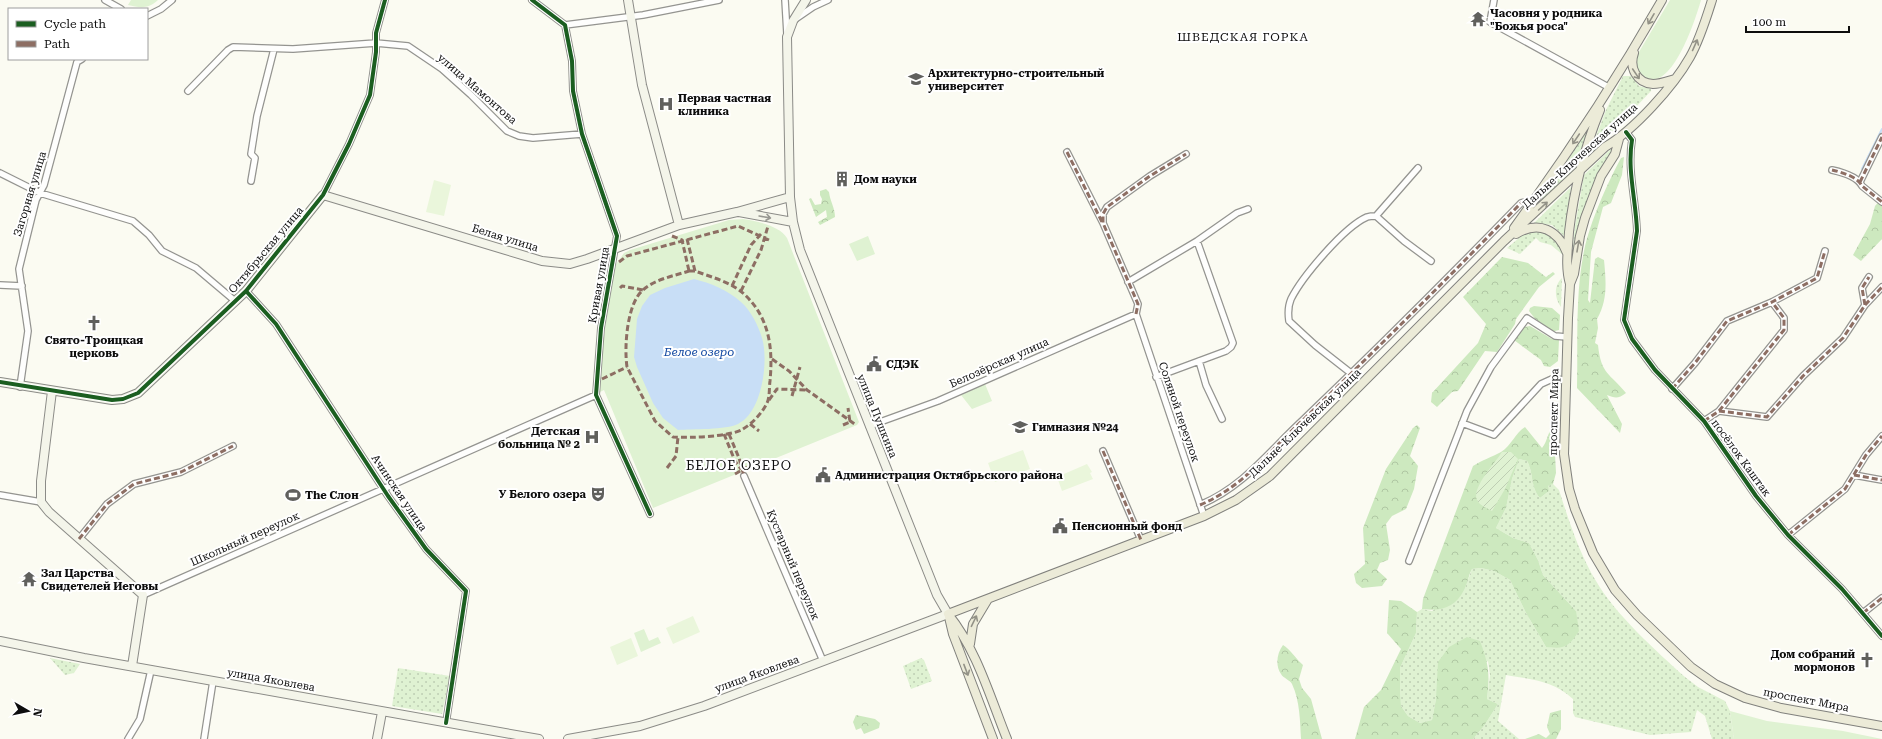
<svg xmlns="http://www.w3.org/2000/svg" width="1882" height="739" font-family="'Roboto Serif',serif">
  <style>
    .grass { fill: url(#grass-dots) }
    .forest { fill: url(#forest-crowns) }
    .park { fill: #dff2d2 }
    .garden { fill: url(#garden-furrows) }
    .pitch { fill: #eaf6db }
    .water { fill: #c8def6 }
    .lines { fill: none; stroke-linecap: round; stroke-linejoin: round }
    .stream { stroke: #c8def6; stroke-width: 2 }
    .street-casing { stroke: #949490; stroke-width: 8 }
    .secondary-casing { stroke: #8b8b87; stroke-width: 10 }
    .primary-casing { stroke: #81817d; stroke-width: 10 }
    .street { stroke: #fefefd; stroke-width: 5.5 }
    .secondary { stroke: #f4f5ea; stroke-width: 8 }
    .primary { stroke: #ecebd8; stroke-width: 8 }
    .quiet { stroke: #8d6e63; stroke-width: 3; stroke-dasharray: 6 3; stroke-linecap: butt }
    .cycleway-casing { stroke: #fff; stroke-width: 6 }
    .cycleway { stroke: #1b5e20; stroke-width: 4 }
    .oneway { stroke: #939287 }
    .oneway2 { stroke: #989892 }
    .labels { text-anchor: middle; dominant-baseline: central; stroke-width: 4; stroke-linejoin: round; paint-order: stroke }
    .poi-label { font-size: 11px; font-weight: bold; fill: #0d0d0d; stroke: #fff; text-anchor: start }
    .street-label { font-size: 11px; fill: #0d0d0d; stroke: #fff }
    .neighbourhood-label { font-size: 12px; letter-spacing: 1px; fill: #0d0d0d; stroke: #fff }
    .water-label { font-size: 12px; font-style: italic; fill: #144aa2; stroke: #fff }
    .quarter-label { font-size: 13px; letter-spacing: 1px; fill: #0d0d0d; stroke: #fff }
  </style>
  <defs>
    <pattern id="grass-dots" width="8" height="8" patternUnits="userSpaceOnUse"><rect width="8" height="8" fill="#dff2d2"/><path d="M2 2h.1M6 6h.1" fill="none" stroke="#beceb3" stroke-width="1.8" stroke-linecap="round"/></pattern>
    <pattern id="forest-crowns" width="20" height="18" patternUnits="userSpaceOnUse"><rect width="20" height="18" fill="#cde9bf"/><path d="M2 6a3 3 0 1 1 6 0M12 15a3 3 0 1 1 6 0" fill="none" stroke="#afc7a3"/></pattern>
    <pattern id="garden-furrows" width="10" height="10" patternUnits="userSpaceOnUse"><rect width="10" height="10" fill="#dff2d2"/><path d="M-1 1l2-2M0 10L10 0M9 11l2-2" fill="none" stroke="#beceb3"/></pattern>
  </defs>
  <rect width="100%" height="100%" fill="#fbfbf2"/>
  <path class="grass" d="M1623 76H1631L1639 86 1651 89V91L1588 158 1606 110Z
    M1591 122 1576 168 1531 213 1561 172Z
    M1615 145C1593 180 1580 216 1572 256L1575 226 1584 175Z
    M1571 187 1564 236 1552 225 1534 223Z
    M1532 231C1549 233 1559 236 1563 255L1551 245 1540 242 1536 238 1520 254 1507 248 1525 233Z
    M1562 278 1561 307C1554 298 1554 285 1562 278Z
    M1519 459 1527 461C1534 473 1530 487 1540 498L1549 491 1547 486 1553 484 1559 490C1569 521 1579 553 1596 581 1614 613 1657 652 1685 677L1698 687 1725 701 1730 711 1734 739H1712L1705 716 1697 710 1691 732 1650 735 1575 717 1573 713V699C1552 680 1533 680 1506 675L1498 721 1519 739H1473L1484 726 1498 704 1487 699 1490 675 1488 661 1436 699 1432 720 1420 723 1408 716 1401 706 1400 686V668L1416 633 1417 612 1422 609 1432 611 1465 588 1472 569 1481 568 1494 571 1510 580 1526 613 1546 647 1576 611 1543 575 1538 560 1529 543 1513 538 1496 528 1506 508 1512 479Z
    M50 658 80 664 74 673 65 675Z
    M921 658 924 660 932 681 911 689 903 666Z
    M398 668 450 676 442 714 392 706Z"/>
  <path class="forest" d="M1624 157 1622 175 1611 203 1603 207 1591 252 1588 300 1590 303 1595 259 1598 257 1604 260C1606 281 1608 300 1597 319L1598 328 1595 343 1598 345C1601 375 1610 373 1626 393 1618 399 1615 398 1607 395L1622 424 1620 433 1577 388C1578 343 1575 295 1584 251 1590 222 1607 184 1621 158Z
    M826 189 829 192C830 201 835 208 835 217L820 225 818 222 827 217 826 210 816 217 809 199 811 198 815 205 821 204 822 199 820 195V191Z
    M1882 198V239L1861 261 1853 255 1870 224 1875 206Z
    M1502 257 1528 263 1546 277 1553 272 1555 274 1539 287 1516 319 1515 324 1497 352 1485 351 1458 391 1452 392 1437 407 1431 402 1432 393 1478 343 1486 324 1463 297Z
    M1534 306 1552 308 1560 315 1559 330 1551 332 1536 320 1529 311 1530 308Z
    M1530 326 1552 339 1559 340 1558 361 1550 367 1544 366 1541 360 1514 340 1524 327Z
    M1417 425 1420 428 1410 456 1418 466 1414 489 1406 509 1392 516 1386 524 1390 550 1388 560 1380 563 1377 570 1387 579 1382 586 1362 588 1356 583 1354 574 1365 564 1363 528 1386 469 1413 428Z
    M1554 426V445L1550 451 1551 456 1555 454 1556 473 1553 484 1548 486 1549 491 1540 498C1530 487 1534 473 1527 461L1519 459 1512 479 1506 508 1496 528 1513 538 1529 543 1538 560 1543 575 1576 611 1579 631C1568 647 1566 649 1546 647L1526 613 1510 580 1494 571 1481 568 1472 569C1468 576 1468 583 1464 590 1456 607 1440 612 1422 609L1423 599 1473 466C1482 460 1492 457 1501 452 1512 445 1515 433 1525 427L1542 448C1548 441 1547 432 1554 426Z
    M1389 600 1401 601 1417 612 1416 633 1400 668V686L1401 706 1408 716 1420 723 1432 720 1436 699 1438 662 1449 647 1467 637 1480 641C1489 665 1490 674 1487 699L1498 704 1484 726 1473 739H1355L1364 707 1381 690 1401 649 1387 633Z
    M1283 645C1290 649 1296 659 1303 665L1299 679 1302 688 1311 699 1322 739H1301C1300 721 1300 701 1292 684 1290 680 1283 678 1281 674 1275 665 1277 653 1283 645Z
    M1561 710V729L1556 739H1525L1539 734 1546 738 1550 734 1547 727 1550 713Z
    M856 715 875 719 880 723 879 728 864 734 861 728 856 730 853 722Z"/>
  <path class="park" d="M131 0H158C149 9 140 8 128 5Z
    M1670 0H1701C1696 18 1671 97 1643 76 1636 72 1636 64 1636 57Z
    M743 219C757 221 780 226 787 238L859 422 857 425 653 508 604 390 600 392 599 378 608 302 614 267 624 253 630 250 729 220Z
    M868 236 875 254 857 261 849 244Z
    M985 384 992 401 972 409 961 395Z
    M644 629 649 641 658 637 661 643 641 652 634 633Z
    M1730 711 1767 721 1843 731 1882 739H1734Z"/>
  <path class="garden" d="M1502 452H1511L1518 459 1505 489 1492 511C1487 508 1480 506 1477 500 1471 488 1496 462 1502 452Z"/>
  <path class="pitch" d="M434 180 451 185 444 216 426 212Z
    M1023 450 1030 469 995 482 988 463Z
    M1087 464 1092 472 1090 473 1093 479 1062 491 1057 477Z
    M693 616 700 632 673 644 666 628Z
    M631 638 638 656 617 665 610 647Z"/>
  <path class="water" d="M694 279C710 283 728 290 741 302 751 311 758 325 762 338 769 361 762 413 738 424 726 430 692 429 678 430L663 418 653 403 637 367 634 357 637 319 642 306 650 295 665 288Z"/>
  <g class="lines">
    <path class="stream" d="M1862 169 1882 129"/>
    <g class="street-casing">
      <path id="street" d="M105 0 121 9
        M532 0 565 25 572 61 573 91 582 134 617 236 601 328 596 395 650 514
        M785 0 787 34
        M1494 0 1490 22 1610 88
        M147 16 161 9 172 0
        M797 18 813 7 828 0
        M565 25 643 15 719 0
        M188 91 228 50 233 47 293 49 376 43 408 46 442 69 471 95 507 131 519 136 533 138 582 134
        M1626 132 1632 140C1627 170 1636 200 1637 231L1624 320 1632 339 1655 370 1704 421 1756 496 1788 535 1842 589 1882 636
        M1067 152 1103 223
        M1186 154 1150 176 1107 207 1103 214V223L1138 304 1136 314 1204 516
        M1832 170C1841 172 1858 177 1862 186L1882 202
        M0 173 40 193 133 221 149 235 162 251 196 268 235 301
        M251 181 255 158 251 154 257 116 274 49
        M1860 182 1882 137
        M323 195 349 144 370 95 376 52V33L385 0
        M1376 216 1404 241 1431 261
        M1128 282 1197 241 1237 213 1248 209
        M0 285 22 286
        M246 291 276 324 388 496 426 549 466 591 446 723
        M1865 305 1882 287
        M1199 361 1206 385 1222 419
        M1352 374 1315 345 1289 321C1288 314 1288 306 1291 299 1302 277 1344 227 1367 217 1370 216 1373 216 1376 216L1418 168
        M1156 377 1226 351 1231 347 1233 343 1197 241
        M20 387 28 331 19 269 36 200 44 185 77 62 82 59
        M1672 389 1695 363 1727 321 1772 302 1817 278 1825 251
        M1719 411 1784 330V318L1772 302
        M1704 421 1719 411 1767 417 1803 376 1843 338 1865 305 1862 288 1869 277
        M1462 423 1494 435 1541 384 1552 379 1565 380
        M869 426 938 401 1136 314
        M1103 451 1141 540
        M1854 475 1882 480
        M744 476 823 661
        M0 495 41 502
        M1200 505C1245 486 1269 451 1304 419 1378 348 1450 276 1521 203L1534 200
        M1788 535 1845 489 1866 455 1882 436
        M79 539 107 504 134 484 181 472 233 446
        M1409 561 1467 411 1491 367 1527 318 1555 336 1567 337
        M143 595 596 395
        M1863 613 1882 598
        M128 739 140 719 151 670
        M204 739 213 681"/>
    </g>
    <g class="secondary-casing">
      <path id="secondary" d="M628 0 642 85 679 225
        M739 212 793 222
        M0 382 112 400 123 399 138 393 246 291 323 195 542 261 570 264 587 259 679 225 737 212 790 197
        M52 391 41 481V502L49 512 143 595 132 666
        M0 641 84 658 539 739
        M377 739 382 712
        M568 739 640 726 704 706 948 614 937 595 800 250 793 222 790 197 787 37 793 21 806 0"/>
    </g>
    <g class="primary-casing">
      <path id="primary" d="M1634 53C1629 67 1636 83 1653 84 1660 84 1668 81 1675 79
        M1619 139 1615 154 1601 176 1585 218 1580 236 1574 274 1570 284 1568 318 1564 454 1569 489 1575 509 1593 553 1615 590 1637 615 1691 667 1715 684 1745 698 1781 708 1882 726
        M1514 228C1568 154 1617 79 1662 0
        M1516 234C1539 220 1558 230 1567 253
        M1570 284C1565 267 1568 249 1569 232 1574 189 1584 149 1600 110
        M948 614 1204 516 1236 500 1270 476 1504 241 1605 147C1634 130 1673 87 1690 57 1700 39 1706 19 1712 0
        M948 614C977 650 990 697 1007 739
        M949 617 953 634 993 739
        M970 644 973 624 988 599"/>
    </g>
    <use href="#street" class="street"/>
    <use href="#secondary" class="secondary"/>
    <use href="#primary" class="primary"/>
    <path class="quiet" d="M1067 152 1102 222
      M1832 170C1841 172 1858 177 1862 186L1882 202
      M1860 182 1882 137
      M672 236 682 240 689 271
      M687 239 695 271
      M619 262 627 256 738 226 769 240
      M689 271H695C711 277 731 282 744 294 770 318 773 349 770 381 769 388 770 397 767 403 762 413 753 423 743 429 730 437 689 438 673 437L655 421 627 367C624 347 627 303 643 290 655 279 674 276 689 271Z
      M732 286 751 245 762 233
      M620 288 622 286 643 290
      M741 291 761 250 768 226
      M1865 305 1882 287
      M1136 314 1138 304 1103 223V214L1107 207 1150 176 1186 154
      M772 359 789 371 807 390 856 425
      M602 379 627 367
      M1672 389 1695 363 1727 321 1772 302 1817 278 1825 251
      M792 396 800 367
      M769 400 777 389 807 390
      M1719 411 1784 330V318L1772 302
      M1704 421 1719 411 1767 417 1803 376 1843 338 1865 305 1862 288 1869 277
      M750 424 759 431
      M843 425 850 422 848 408
      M724 434 735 461 741 469
      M729 434 739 458 744 476
      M1103 451 1141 540
      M667 468 676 456 678 437
      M735 474 747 467
      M1854 475 1882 480
      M1200 505C1245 486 1269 451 1304 419 1378 348 1450 276 1521 203L1534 200
      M1788 535 1845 489 1866 455 1882 436
      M79 539 107 504 134 484 181 472 233 446
      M1863 613 1882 598"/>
    <g class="cycleway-casing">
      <path id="cycleway" d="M532 0 565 25 572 61 573 91 582 134 617 236 601 328 596 395 650 514
        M1626 132 1632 140C1627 170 1636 200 1637 231L1624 320 1632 339 1655 370 1704 421 1756 496 1788 535 1842 589 1882 636
        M246 291 276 324 388 496 426 549 466 591 446 723
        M0 382 112 400 123 399 138 393 246 291 323 195 349 144 370 95 376 52V33L385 0"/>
    </g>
    <use href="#cycleway" class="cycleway"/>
  </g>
  <defs><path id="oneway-shaft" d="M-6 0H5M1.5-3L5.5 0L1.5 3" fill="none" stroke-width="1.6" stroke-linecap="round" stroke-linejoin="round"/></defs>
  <g class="oneway">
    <use href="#oneway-shaft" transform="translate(1651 19) rotate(120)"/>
    <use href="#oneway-shaft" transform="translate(1695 45) rotate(-66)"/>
    <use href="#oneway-shaft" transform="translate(1636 74) rotate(56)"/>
    <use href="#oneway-shaft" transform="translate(1576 139) rotate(124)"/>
    <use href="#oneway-shaft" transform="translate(1543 206) rotate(-42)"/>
    <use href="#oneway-shaft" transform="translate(1578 246) rotate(-80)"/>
    <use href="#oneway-shaft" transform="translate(974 621) rotate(-64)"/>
    <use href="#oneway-shaft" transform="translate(966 670) rotate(69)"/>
  </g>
  <use class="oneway2" href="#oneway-shaft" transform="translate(765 217) rotate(10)"/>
  <defs>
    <g id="temple-bare" transform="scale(1.2)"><path d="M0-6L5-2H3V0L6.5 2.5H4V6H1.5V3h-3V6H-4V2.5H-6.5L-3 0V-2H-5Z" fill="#60605d" stroke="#fff" stroke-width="2.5" paint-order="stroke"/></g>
    <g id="university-bare" transform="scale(1.2)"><path d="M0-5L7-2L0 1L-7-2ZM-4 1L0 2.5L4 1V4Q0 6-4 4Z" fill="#60605d" stroke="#fff" stroke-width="2.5" paint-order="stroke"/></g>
    <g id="hospital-bare" transform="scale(1.2)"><path d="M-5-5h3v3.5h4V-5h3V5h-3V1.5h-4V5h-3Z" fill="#60605d" stroke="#fff" stroke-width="2.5" paint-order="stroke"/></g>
    <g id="building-bare" transform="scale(1.2)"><path d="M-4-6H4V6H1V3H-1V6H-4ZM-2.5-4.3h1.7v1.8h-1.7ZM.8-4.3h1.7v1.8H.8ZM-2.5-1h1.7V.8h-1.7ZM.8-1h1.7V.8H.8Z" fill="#60605d" stroke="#fff" stroke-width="2.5" paint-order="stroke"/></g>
    <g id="church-bare" transform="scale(1.2)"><path d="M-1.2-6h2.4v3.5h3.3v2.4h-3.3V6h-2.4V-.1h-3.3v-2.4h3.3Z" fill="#60605d" stroke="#fff" stroke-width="2.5" paint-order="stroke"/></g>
    <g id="civic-bare" transform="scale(1.2)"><path d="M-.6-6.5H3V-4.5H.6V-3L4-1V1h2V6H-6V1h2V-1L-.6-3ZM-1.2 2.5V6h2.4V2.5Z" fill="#60605d" stroke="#fff" stroke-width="2.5" paint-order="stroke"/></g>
    <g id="school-bare" transform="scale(1.2)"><path d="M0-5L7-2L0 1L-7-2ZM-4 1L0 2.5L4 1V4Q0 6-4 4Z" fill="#60605d" stroke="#fff" stroke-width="2.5" paint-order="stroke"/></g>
    <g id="theatre-bare" transform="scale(1.2)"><path d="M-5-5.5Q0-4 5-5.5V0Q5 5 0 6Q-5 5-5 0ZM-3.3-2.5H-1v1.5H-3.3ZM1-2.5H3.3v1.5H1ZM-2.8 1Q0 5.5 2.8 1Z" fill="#60605d" stroke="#fff" stroke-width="2.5" paint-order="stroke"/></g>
    <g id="stadium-bare" transform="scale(1.2)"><path d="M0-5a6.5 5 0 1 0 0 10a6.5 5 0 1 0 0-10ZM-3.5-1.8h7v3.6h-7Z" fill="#60605d" stroke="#fff" stroke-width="2.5" paint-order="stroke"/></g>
  </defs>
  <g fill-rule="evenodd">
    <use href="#temple-bare" x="1478" y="19"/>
    <use href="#university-bare" x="916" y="79"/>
    <use href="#hospital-bare" x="666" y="104"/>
    <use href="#building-bare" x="842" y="179"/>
    <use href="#church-bare" x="94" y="323"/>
    <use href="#civic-bare" x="874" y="364"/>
    <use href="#school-bare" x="1020" y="427"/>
    <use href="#hospital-bare" x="592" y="437"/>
    <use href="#civic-bare" x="823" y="475"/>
    <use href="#theatre-bare" x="598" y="494"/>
    <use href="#stadium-bare" x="293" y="495"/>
    <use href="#civic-bare" x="1060" y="526"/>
    <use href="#temple-bare" x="29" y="579"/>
    <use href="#church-bare" x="1867" y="660"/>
  </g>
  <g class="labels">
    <g class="poi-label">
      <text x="1490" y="13">Часовня у родника<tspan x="1490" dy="13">"Божья роса"</tspan></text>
      <text x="928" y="73">Архитектурно-строительный<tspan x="928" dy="13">университет</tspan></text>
      <text x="678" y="98">Первая частная<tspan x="678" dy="13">клиника</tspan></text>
      <text x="854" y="179">Дом науки</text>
      <text x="94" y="340" text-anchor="middle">Свято-Троицкая<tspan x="94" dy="13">церковь</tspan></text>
      <text x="886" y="364">СДЭК</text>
      <text x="1032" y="427">Гимназия №24</text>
      <text x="580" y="431" text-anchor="end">Детская<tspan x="580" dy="13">больница № 2</tspan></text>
      <text x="835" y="475">Администрация Октябрьского района</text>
      <text x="586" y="494" text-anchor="end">У Белого озера</text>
      <text x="305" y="495">The Слон</text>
      <text x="1072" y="526">Пенсионный фонд</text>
      <text x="41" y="573">Зал Царства<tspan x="41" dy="13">Свидетелей Иеговы</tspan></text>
      <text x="1855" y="654" text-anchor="end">Дом собраний<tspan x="1855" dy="13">мормонов</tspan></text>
    </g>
    <g class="street-label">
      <text transform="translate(477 89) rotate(41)">улица Мамонтова</text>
      <text transform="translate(1580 156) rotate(-42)">Дальне-Ключевская улица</text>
      <text transform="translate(30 194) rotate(-73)">Загорная улица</text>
      <text transform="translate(505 238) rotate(17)">Белая улица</text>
      <text transform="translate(266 250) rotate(-50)">Октябрьская улица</text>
      <text transform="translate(599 285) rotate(-80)">Кривая улица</text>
      <text transform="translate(999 363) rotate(-24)">Белозёрская улица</text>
      <text transform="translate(1179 412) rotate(71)">Соляной переулок</text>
      <text transform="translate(1554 412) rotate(-89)">проспект Мира</text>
      <text transform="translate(877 416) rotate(68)">улица Пушкина</text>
      <text transform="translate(1305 423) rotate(-44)">Дальне-Ключевская улица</text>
      <text transform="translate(1741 458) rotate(54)">посёлок Каштак</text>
      <text transform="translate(399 493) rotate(56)">Ачинская улица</text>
      <text transform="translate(245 539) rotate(-24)">Школьный переулок</text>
      <text transform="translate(793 565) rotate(67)">Кустарный переулок</text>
      <text transform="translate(757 674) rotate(-20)">улица Яковлева</text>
      <text transform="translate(271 680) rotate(10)">улица Яковлева</text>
      <text transform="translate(1806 700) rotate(11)">проспект Мира</text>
    </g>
    <g class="neighbourhood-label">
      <text x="1243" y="37">ШВЕДСКАЯ ГОРКА</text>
    </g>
    <g class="water-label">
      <text x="699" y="352">Белое озеро</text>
    </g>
    <g class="quarter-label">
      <text x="739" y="465">БЕЛОЕ ОЗЕРО</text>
    </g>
  </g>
  <rect x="8" y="8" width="140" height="52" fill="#ffffff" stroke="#9e9e9e"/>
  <rect x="16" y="21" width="20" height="6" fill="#1b5e20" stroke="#9e9e9e"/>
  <text x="44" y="28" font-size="12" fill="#0d0d0d">Cycle path</text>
  <rect x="16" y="41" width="20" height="6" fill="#8d6e63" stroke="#9e9e9e"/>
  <text x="44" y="48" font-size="12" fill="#0d0d0d">Path</text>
  <g transform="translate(28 711) rotate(99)" stroke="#ffffff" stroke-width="3" paint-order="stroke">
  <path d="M0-3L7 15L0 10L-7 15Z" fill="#0d0d0d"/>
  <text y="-6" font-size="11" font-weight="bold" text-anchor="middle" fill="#0d0d0d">N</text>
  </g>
  <path d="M1746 26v6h103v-6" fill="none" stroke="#0d0d0d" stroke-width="2"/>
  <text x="1752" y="26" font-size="12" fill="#0d0d0d" stroke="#ffffff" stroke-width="3" paint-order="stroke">100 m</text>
</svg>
